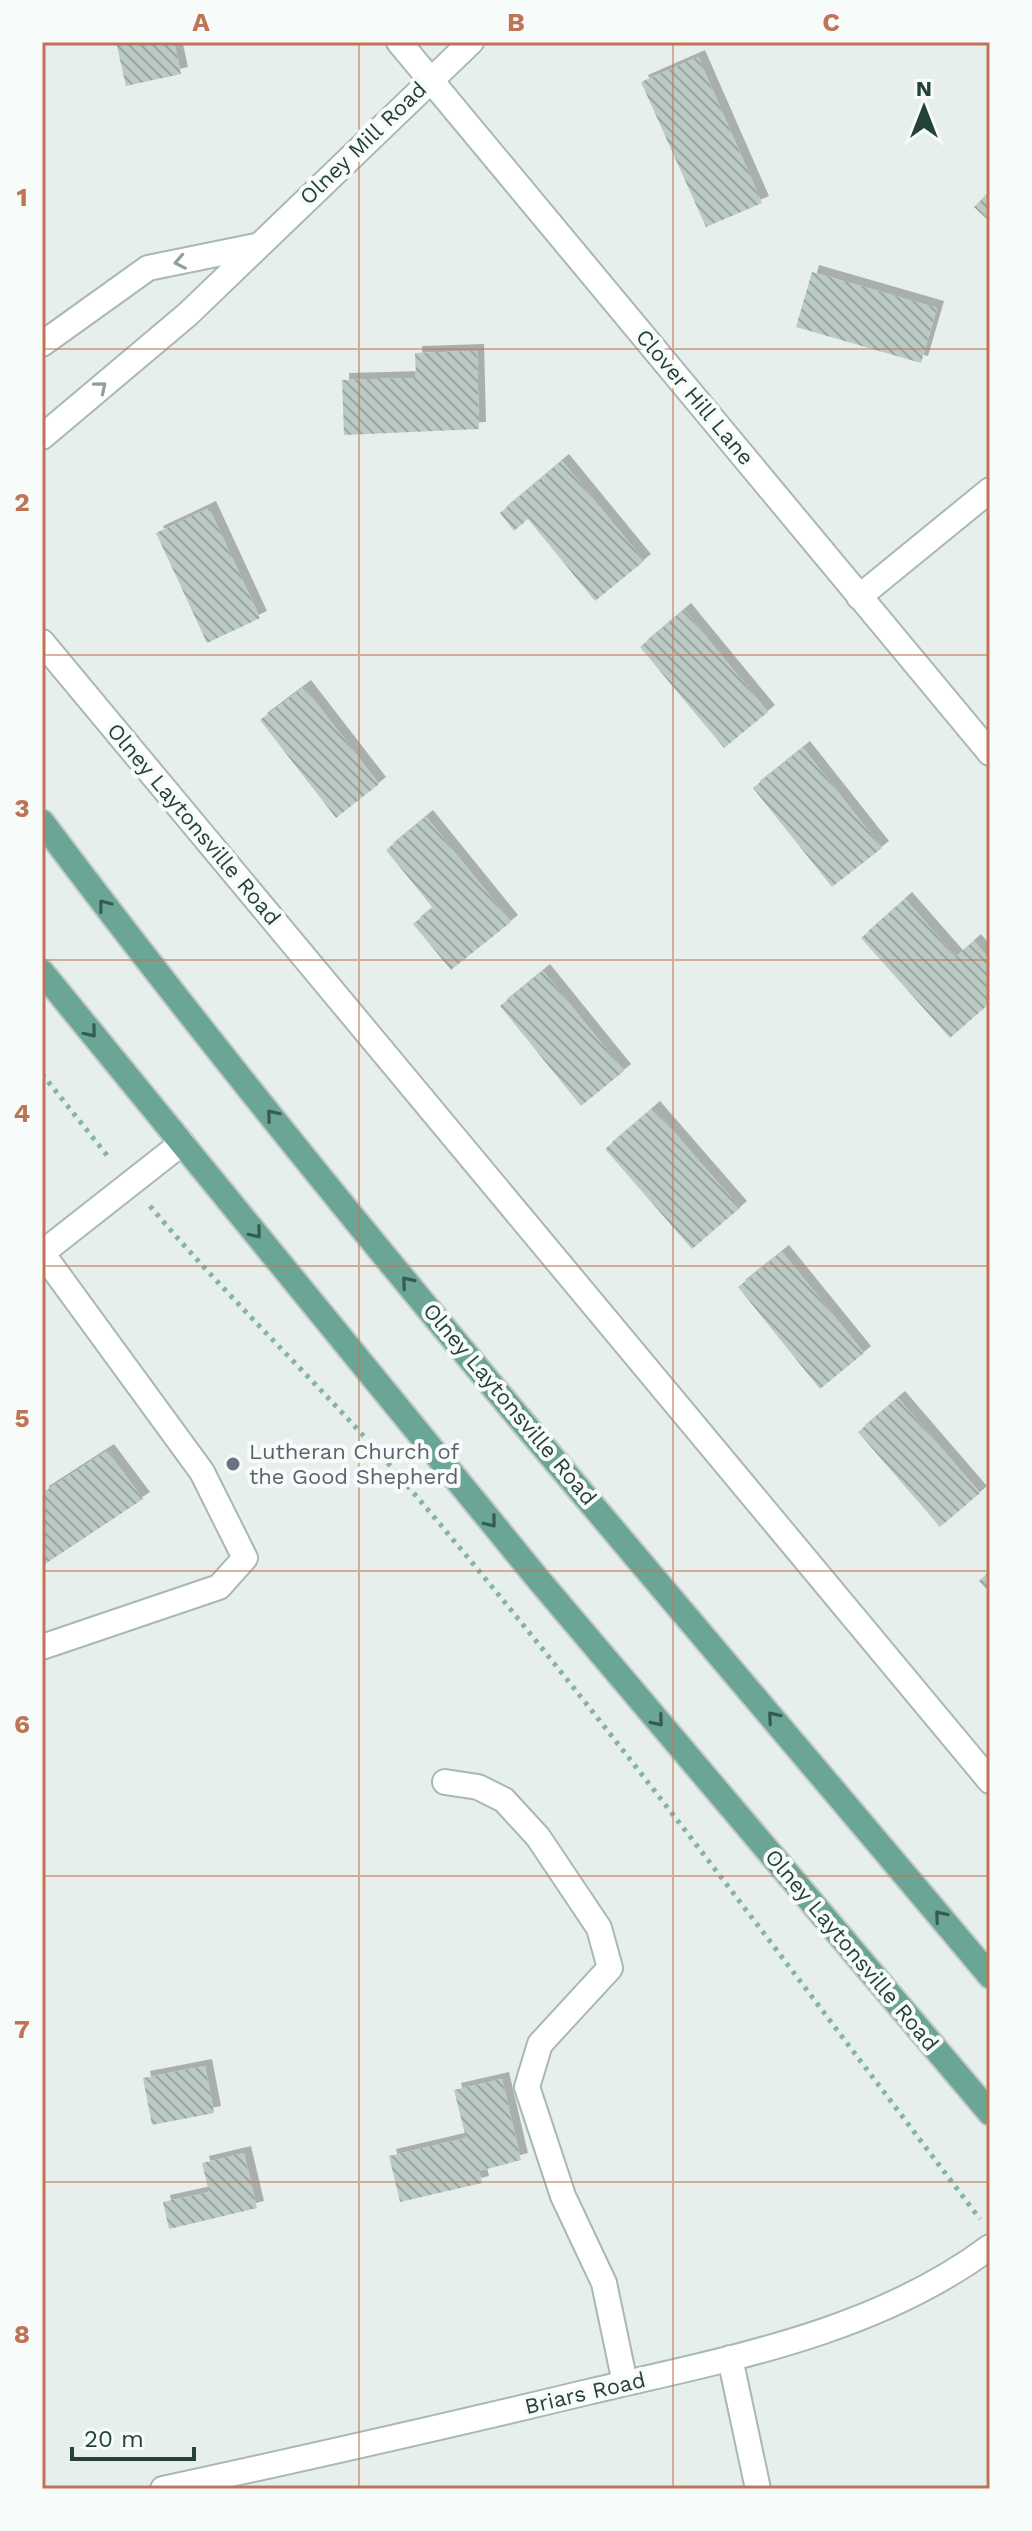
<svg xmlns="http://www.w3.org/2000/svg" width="1032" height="2531" font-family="'Work Sans',sans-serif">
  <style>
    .building { fill: url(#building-back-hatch); filter: url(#shadow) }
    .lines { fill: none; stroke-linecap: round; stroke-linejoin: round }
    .minor-casing { stroke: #a8b8b2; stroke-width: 28 }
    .major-casing { stroke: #c2cac8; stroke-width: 28 }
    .path { stroke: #86b3a5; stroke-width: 5; stroke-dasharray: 4 6; stroke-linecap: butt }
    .minor { stroke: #fff; stroke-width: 24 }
    .major { stroke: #6aa596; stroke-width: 24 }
    .oneway { stroke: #92a09c }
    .oneway2 { stroke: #365b51 }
    .grid { fill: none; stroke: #c07456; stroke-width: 2; stroke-opacity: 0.55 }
    .worship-dot { fill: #6b7280; stroke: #f7fbf9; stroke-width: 3 }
    .labels { text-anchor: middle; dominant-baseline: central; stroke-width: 8; stroke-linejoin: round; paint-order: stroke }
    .street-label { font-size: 22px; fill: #24423a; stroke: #f7fbf9 }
    .worship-label { font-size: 22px; fill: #5b616d; stroke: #f7fbf9; text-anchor: start }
    .neatline { fill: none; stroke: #c07456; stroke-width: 3 }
    .grid-label { font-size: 26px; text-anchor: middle; font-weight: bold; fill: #c07456 }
  </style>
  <defs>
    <pattern id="building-back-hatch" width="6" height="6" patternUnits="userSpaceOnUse" patternTransform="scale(2)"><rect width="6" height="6" fill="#bbcac4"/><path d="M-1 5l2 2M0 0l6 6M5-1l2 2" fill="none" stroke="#98a6a0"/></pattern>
    <filter id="shadow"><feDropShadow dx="7" dy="-7" stdDeviation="0" flood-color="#0004"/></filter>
  </defs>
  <rect width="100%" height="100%" fill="#e6efeb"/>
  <path class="building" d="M116 42H174L181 74 126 86Z
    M698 57 762 203 706 227 641 82Z
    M990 191V222L974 207Z
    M812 272 937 308 921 363 796 327Z
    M477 351 479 429 344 435 342 380 416 378 415 353Z
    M562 461 644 561 595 601 528 519 514 531 500 513Z
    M209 508 260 618 207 643 156 533Z
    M684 610 768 712 724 748 640 647Z
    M304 687 379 784 336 818 260 720Z
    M803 748 882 848 832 887 753 788Z
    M426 817 511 922 451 970 413 924 433 908 386 850Z
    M905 899 956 957 974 941 990 960V1003L950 1038 861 938Z
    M543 971 624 1071 581 1106 500 1006Z
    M653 1108 740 1208 692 1249 605 1149Z
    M782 1252 864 1353 820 1389 738 1287Z
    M898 1398 980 1493 940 1527 858 1432Z
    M107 1451 143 1499 42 1566V1493Z
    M990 1571V1593L979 1581Z
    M205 2066 214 2113 152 2125 143 2078Z
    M502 2079 521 2160 479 2171 482 2183 400 2202 389 2156 466 2138 454 2090Z
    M244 2153 257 2208 169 2229 163 2202 209 2192 202 2163Z"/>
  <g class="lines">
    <g class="minor-casing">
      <path id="minor" d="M399 42 990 753
        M42 344 148 268 256 246
        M42 437 188 314 471 42
        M859 597 990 490
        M42 642 990 1781
        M42 1253 202 1472 245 1558 219 1587 42 1647
        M42 1253 182 1143
        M445 1782 478 1787 504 1800 538 1837 599 1928 610 1968 540 2044 527 2087 563 2196 604 2283 625 2383
        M730 2358 758 2489
        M163 2489C305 2458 447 2426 588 2392 726 2359 873 2334 990 2247"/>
    </g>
    <g class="major-casing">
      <path id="major" d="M42 822C341 1220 671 1595 990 1976
        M42 972 538 1579 990 2113"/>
    </g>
    <path class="path" d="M42 1074 110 1159
      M150 1206C229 1300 320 1384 400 1477 604 1715 790 1969 980 2219"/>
    <use href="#minor" class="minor"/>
    <use href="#major" class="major"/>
  </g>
  <defs><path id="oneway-chevron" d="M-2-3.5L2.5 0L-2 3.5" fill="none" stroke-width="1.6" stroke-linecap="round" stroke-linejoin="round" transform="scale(2)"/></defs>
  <g class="oneway">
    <use href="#oneway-chevron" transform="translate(180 262) rotate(169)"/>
    <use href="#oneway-chevron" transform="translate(101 387) rotate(-40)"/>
  </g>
  <g class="oneway2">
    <use href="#oneway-chevron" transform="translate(104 905) rotate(-127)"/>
    <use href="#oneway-chevron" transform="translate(91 1032) rotate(51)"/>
    <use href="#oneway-chevron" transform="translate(272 1115) rotate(-129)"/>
    <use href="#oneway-chevron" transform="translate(256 1233) rotate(51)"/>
    <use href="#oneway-chevron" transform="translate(407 1282) rotate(-130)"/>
    <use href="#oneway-chevron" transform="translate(491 1522) rotate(51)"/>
    <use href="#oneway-chevron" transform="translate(773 1717) rotate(-130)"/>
    <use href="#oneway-chevron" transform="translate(658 1721) rotate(50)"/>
    <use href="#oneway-chevron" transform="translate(940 1916) rotate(-130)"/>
  </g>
  <path class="grid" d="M359 42V2489M673 42V2489M42 349H990M42 655H990M42 960H990M42 1266H990M42 1571H990M42 1876H990M42 2182H990"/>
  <circle class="worship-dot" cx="233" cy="1464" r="8"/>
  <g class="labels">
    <g class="street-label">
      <text transform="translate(363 143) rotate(-44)">Olney Mill Road</text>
      <text transform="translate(695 397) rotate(50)">Clover Hill Lane</text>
      <text transform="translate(194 824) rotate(50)">Olney Laytonsville Road</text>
      <text transform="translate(510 1404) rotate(50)">Olney Laytonsville Road</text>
      <text transform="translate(852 1950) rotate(50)">Olney Laytonsville Road</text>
      <text transform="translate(585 2393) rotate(-13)">Briars Road</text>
    </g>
    <g class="worship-label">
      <text x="249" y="1451">Lutheran Church of<tspan x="249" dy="25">the Good Shepherd</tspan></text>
    </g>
  </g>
  <rect width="1032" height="2531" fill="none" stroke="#f7fbf9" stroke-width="88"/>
  <g transform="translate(924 108)" stroke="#f7fbf9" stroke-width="6" paint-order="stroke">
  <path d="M0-6L14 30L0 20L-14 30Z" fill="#24423a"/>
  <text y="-12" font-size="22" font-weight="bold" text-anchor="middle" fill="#24423a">N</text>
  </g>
  <path d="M72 2447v12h122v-12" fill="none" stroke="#24423a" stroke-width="4"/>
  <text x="84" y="2447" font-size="24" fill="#24423a" stroke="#f7fbf9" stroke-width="6" paint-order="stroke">20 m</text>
  <rect x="44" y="44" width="944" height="2443" class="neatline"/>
  <g class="grid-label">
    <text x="201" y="31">A</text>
    <text x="516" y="31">B</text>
    <text x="831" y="31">C</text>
    <text x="22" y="206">1</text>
    <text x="22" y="511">2</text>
    <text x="22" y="817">3</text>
    <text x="22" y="1122">4</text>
    <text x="22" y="1427">5</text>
    <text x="22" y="1733">6</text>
    <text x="22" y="2038">7</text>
    <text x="22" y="2343">8</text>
  </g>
</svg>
